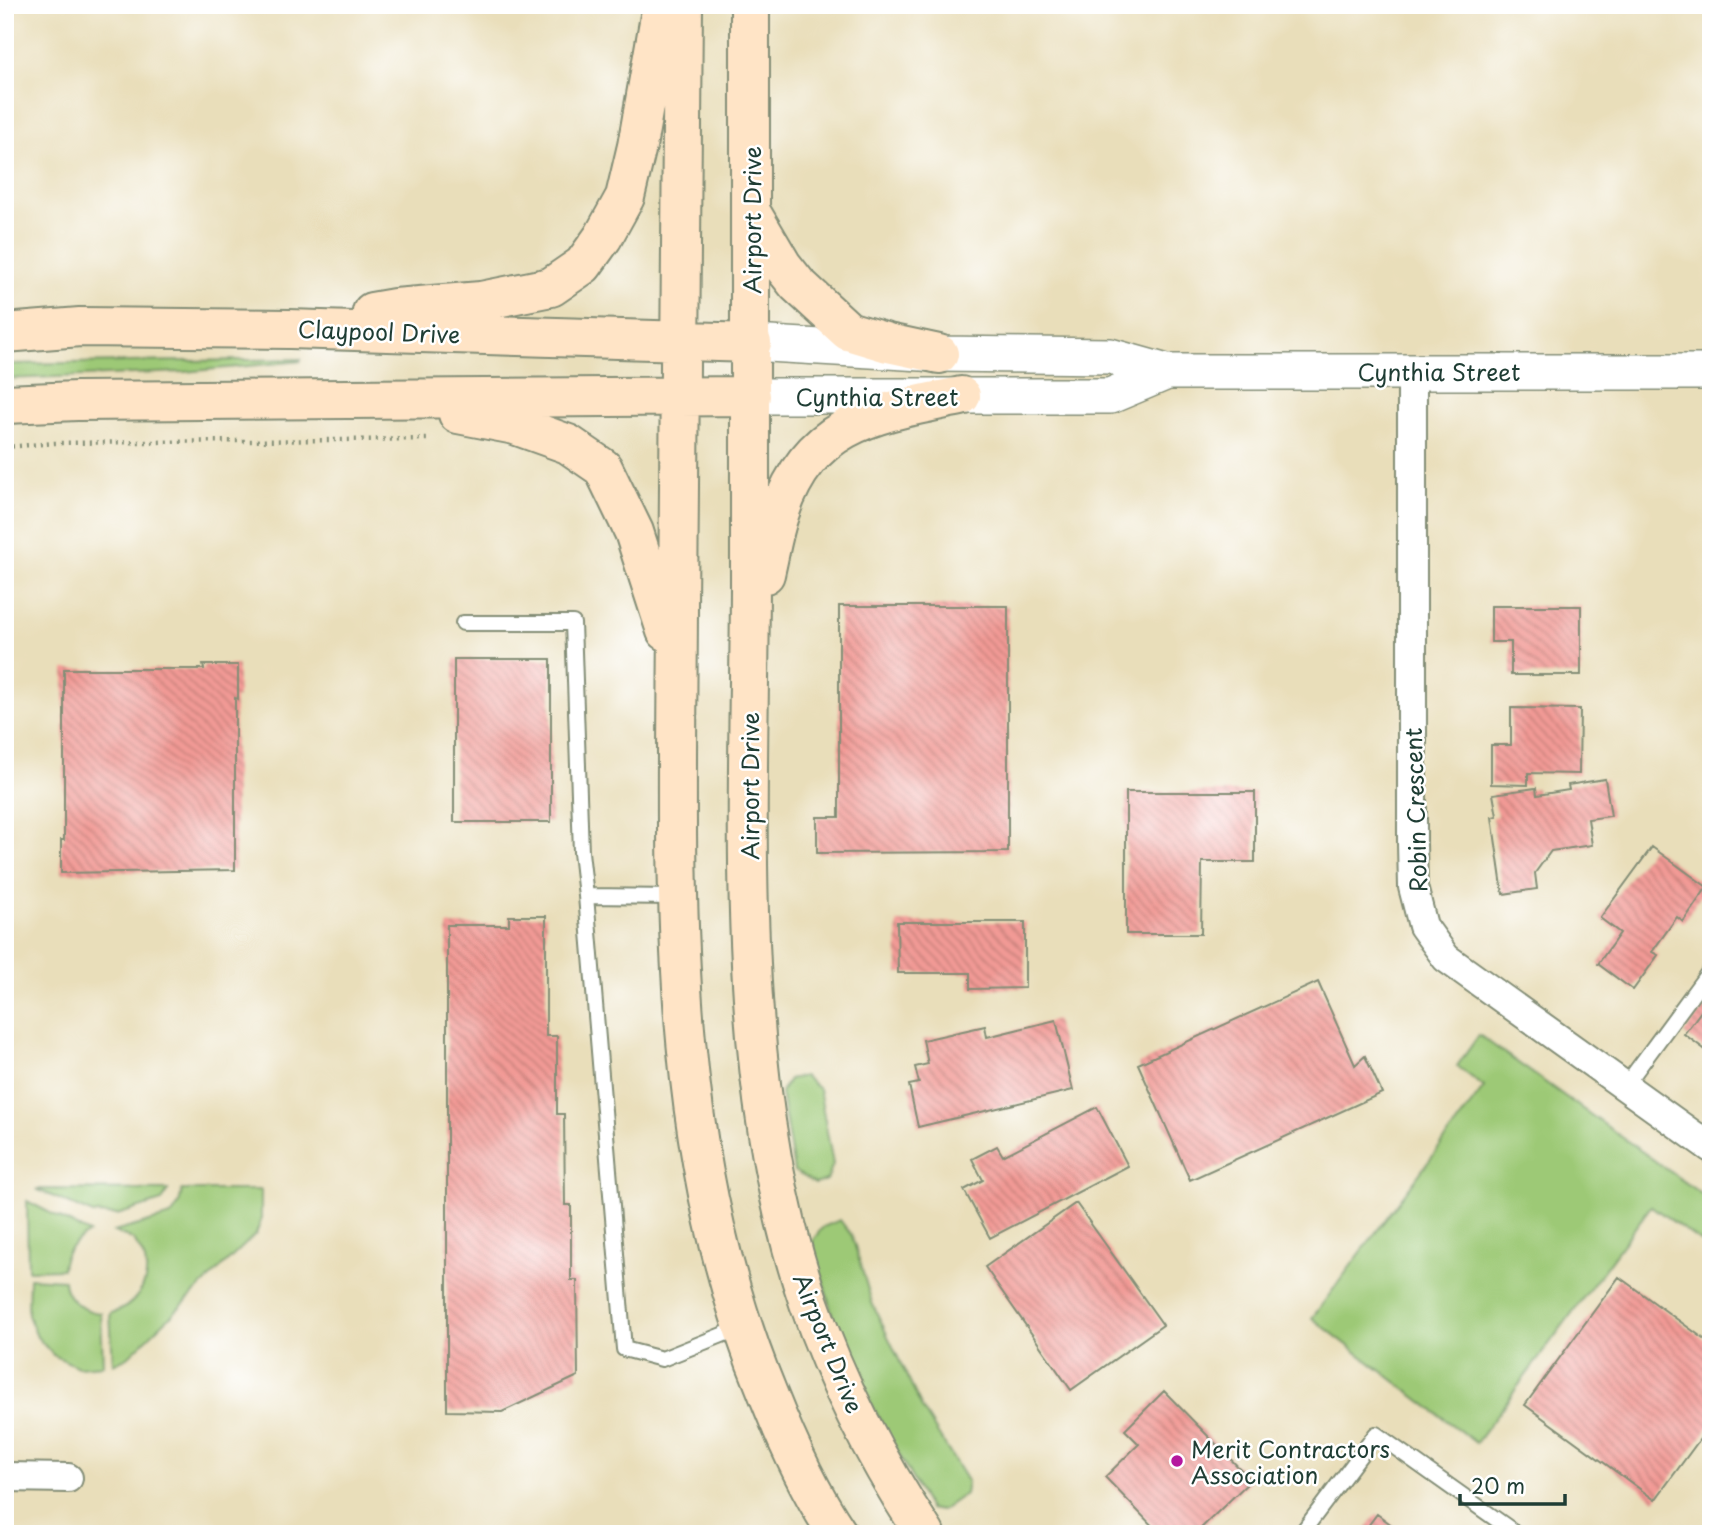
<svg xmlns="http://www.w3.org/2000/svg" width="1716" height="1539" font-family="'Playpen Sans',sans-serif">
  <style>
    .grass { fill: #9dc976; stroke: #5e8355; stroke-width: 2 }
    .building { fill: url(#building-back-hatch) }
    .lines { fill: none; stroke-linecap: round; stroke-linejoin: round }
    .service-casing { stroke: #848e77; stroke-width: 18 }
    .minor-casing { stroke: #848e77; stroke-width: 32 }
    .tertiary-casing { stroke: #848e77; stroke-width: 38 }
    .secondary-casing { stroke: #848e77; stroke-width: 42 }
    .path { stroke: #848e77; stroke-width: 4.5; stroke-dasharray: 2 5; stroke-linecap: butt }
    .service { stroke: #fff; stroke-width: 14 }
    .minor { stroke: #fff; stroke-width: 28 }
    .tertiary { stroke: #fff; stroke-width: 35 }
    .secondary { stroke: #ffe4c6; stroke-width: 38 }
    .poi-dot { fill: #b5179e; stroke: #fff; stroke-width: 2.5 }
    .labels { text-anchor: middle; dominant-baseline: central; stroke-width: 5; stroke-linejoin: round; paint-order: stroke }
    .street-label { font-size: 23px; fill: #1f3d34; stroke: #fff }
    .poi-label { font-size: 23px; fill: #1f3d34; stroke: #fff; text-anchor: start }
  </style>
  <defs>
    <pattern id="building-back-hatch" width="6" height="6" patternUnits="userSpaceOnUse" patternTransform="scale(1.75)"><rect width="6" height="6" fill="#f29a95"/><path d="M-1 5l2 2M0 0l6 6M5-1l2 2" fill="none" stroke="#c37f7a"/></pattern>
  </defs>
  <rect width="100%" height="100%" fill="#fff"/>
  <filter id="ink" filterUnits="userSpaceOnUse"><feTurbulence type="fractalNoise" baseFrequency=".0143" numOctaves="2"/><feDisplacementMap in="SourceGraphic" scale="14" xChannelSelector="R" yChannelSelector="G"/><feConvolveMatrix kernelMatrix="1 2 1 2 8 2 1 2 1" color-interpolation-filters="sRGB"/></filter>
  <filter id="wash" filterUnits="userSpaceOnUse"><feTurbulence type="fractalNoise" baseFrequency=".00686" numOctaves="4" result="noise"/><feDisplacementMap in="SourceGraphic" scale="28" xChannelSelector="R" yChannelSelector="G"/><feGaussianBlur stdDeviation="1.57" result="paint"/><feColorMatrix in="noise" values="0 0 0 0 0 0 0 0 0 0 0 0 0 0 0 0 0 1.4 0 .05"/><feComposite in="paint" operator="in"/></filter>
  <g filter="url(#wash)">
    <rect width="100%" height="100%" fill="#e9deba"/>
    <path class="grass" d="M301 359V361L184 372 5 379V365L11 364Z
      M1479 1035 1711 1201V1249L1651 1206 1476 1443 1312 1318 1484 1087 1457 1066Z
      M804 1076 819 1089 833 1164 827 1180 815 1184 794 1171 781 1092 789 1079Z
      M36 1189 168 1190 162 1201 117 1215 93 1214Z
      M182 1190H261V1221L256 1234 128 1357 113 1364 110 1313C133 1309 151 1284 145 1261 143 1254 137 1246 134 1240L114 1232 171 1216 179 1204Z
      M27 1201 89 1233C75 1242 63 1251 62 1269L28 1270Z
      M840 1220 852 1236 872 1303 922 1408 967 1481 965 1494 941 1511 929 1509 843 1353 812 1241 823 1227Z
      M29 1278 64 1280C64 1299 84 1312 101 1313L103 1365 78 1367 53 1355 37 1337 28 1315Z"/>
    <g id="blocks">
      <path class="building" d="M839 606H1008V852L817 853V817H839Z
        M1491 606H1581V675H1511V642H1491Z
        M454 659H551V822H454Z
        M203 665H238V699L235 698V870L61 873V840H64V669H204Z
        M1511 708 1580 709 1579 774 1528 773V785L1491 784V745H1511Z
        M1605 779 1611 816 1588 819 1592 845 1551 851 1535 873 1537 889 1503 894 1492 817 1497 816 1493 794 1536 788 1537 795 1569 790 1568 785Z
        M1126 792H1255V862H1202L1201 934H1126Z
        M1652 847 1707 887 1683 922 1677 917 1652 952 1658 955 1633 990 1598 964 1620 933 1600 918Z
        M509 916H546V1036H557V1114H564L565 1205H571V1280H577L578 1376 502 1412 447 1411V925H509Z
        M897 922H1025V988L970 989V973H898Z
        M1318 982 1355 1065 1365 1056 1382 1093 1190 1180 1138 1064Z
        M1711 998V1054L1684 1034Z
        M1056 1020 1073 1090 918 1127 909 1085 919 1083 915 1067 928 1064 923 1040 985 1026 987 1037Z
        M1097 1107 1128 1166 990 1238 964 1190 983 1180 972 1159 997 1146 1003 1156Z
        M1076 1203 1163 1325 1071 1390 985 1267Z
        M1619 1277 1711 1344V1424L1655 1500 1525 1405Z
        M1164 1391 1251 1480 1195 1534H1160L1105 1477 1139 1444 1125 1430Z
        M1377 1514 1404 1534H1362Z"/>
    </g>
  </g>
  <g filter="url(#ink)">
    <use href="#blocks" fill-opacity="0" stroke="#848e77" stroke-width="2"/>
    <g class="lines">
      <g class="service-casing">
        <path id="service" d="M463 623H573L581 852 586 896
          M677 897 586 896 624 1349 662 1359 742 1327
          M1625 1086 1711 969
          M1301 1534 1376 1434 1517 1534"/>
      </g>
      <g class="minor-casing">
        <path id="minor" d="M1412 371V843L1413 887 1423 926 1446 958 1711 1148
          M5 1477 68 1478"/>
      </g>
      <g class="tertiary-casing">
        <path id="tertiary" d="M752 343 939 354 1110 356 1167 372H1711
          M751 396H1110L1167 372"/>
      </g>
      <g class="secondary-casing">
        <path id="secondary" d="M683 5C681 206 679 407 678 608 677 875 663 1142 768 1394 787 1442 809 1491 838 1534
          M750 5C751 199 751 393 750 586 749 819 732 1080 809 1303 837 1383 878 1463 925 1534
          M752 214 782 265 797 284 848 331 888 343 939 354
          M372 312 395 308 481 301 551 287 583 265 603 237 625 197 637 146 662 5
          M5 333 80 327 289 329 752 343
          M5 404 77 401 751 396
          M458 414 515 425 568 444 603 468 634 532 666 631
          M765 574C770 553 773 532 780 512 811 420 878 413 961 396"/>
      </g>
      <path class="path" d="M5 447 55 443 431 439"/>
      <use href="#service" class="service"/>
      <use href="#minor" class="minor"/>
      <use href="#tertiary" class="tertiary"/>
      <use href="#secondary" class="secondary"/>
    </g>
  </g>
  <circle class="poi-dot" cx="1177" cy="1461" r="7"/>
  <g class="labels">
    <g class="street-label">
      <text transform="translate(751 220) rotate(-90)">Airport Drive</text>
      <text transform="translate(379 331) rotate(2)">Claypool Drive</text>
      <text x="1439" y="371">Cynthia Street</text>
      <text x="877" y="396">Cynthia Street</text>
      <text transform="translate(749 786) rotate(-90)">Airport Drive</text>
      <text transform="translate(1415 810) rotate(-92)">Robin Crescent</text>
      <text transform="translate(829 1343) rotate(68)">Airport Drive</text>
    </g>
    <g class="poi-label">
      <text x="1191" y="1448">Merit Contractors<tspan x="1191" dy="26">Association</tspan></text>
    </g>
  </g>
  <rect width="1716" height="1539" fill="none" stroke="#fff" stroke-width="28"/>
  <path d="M1460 1494v10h105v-10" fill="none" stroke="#1f3d34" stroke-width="3.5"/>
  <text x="1471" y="1494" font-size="21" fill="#1f3d34" stroke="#ffffff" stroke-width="5" paint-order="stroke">20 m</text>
</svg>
